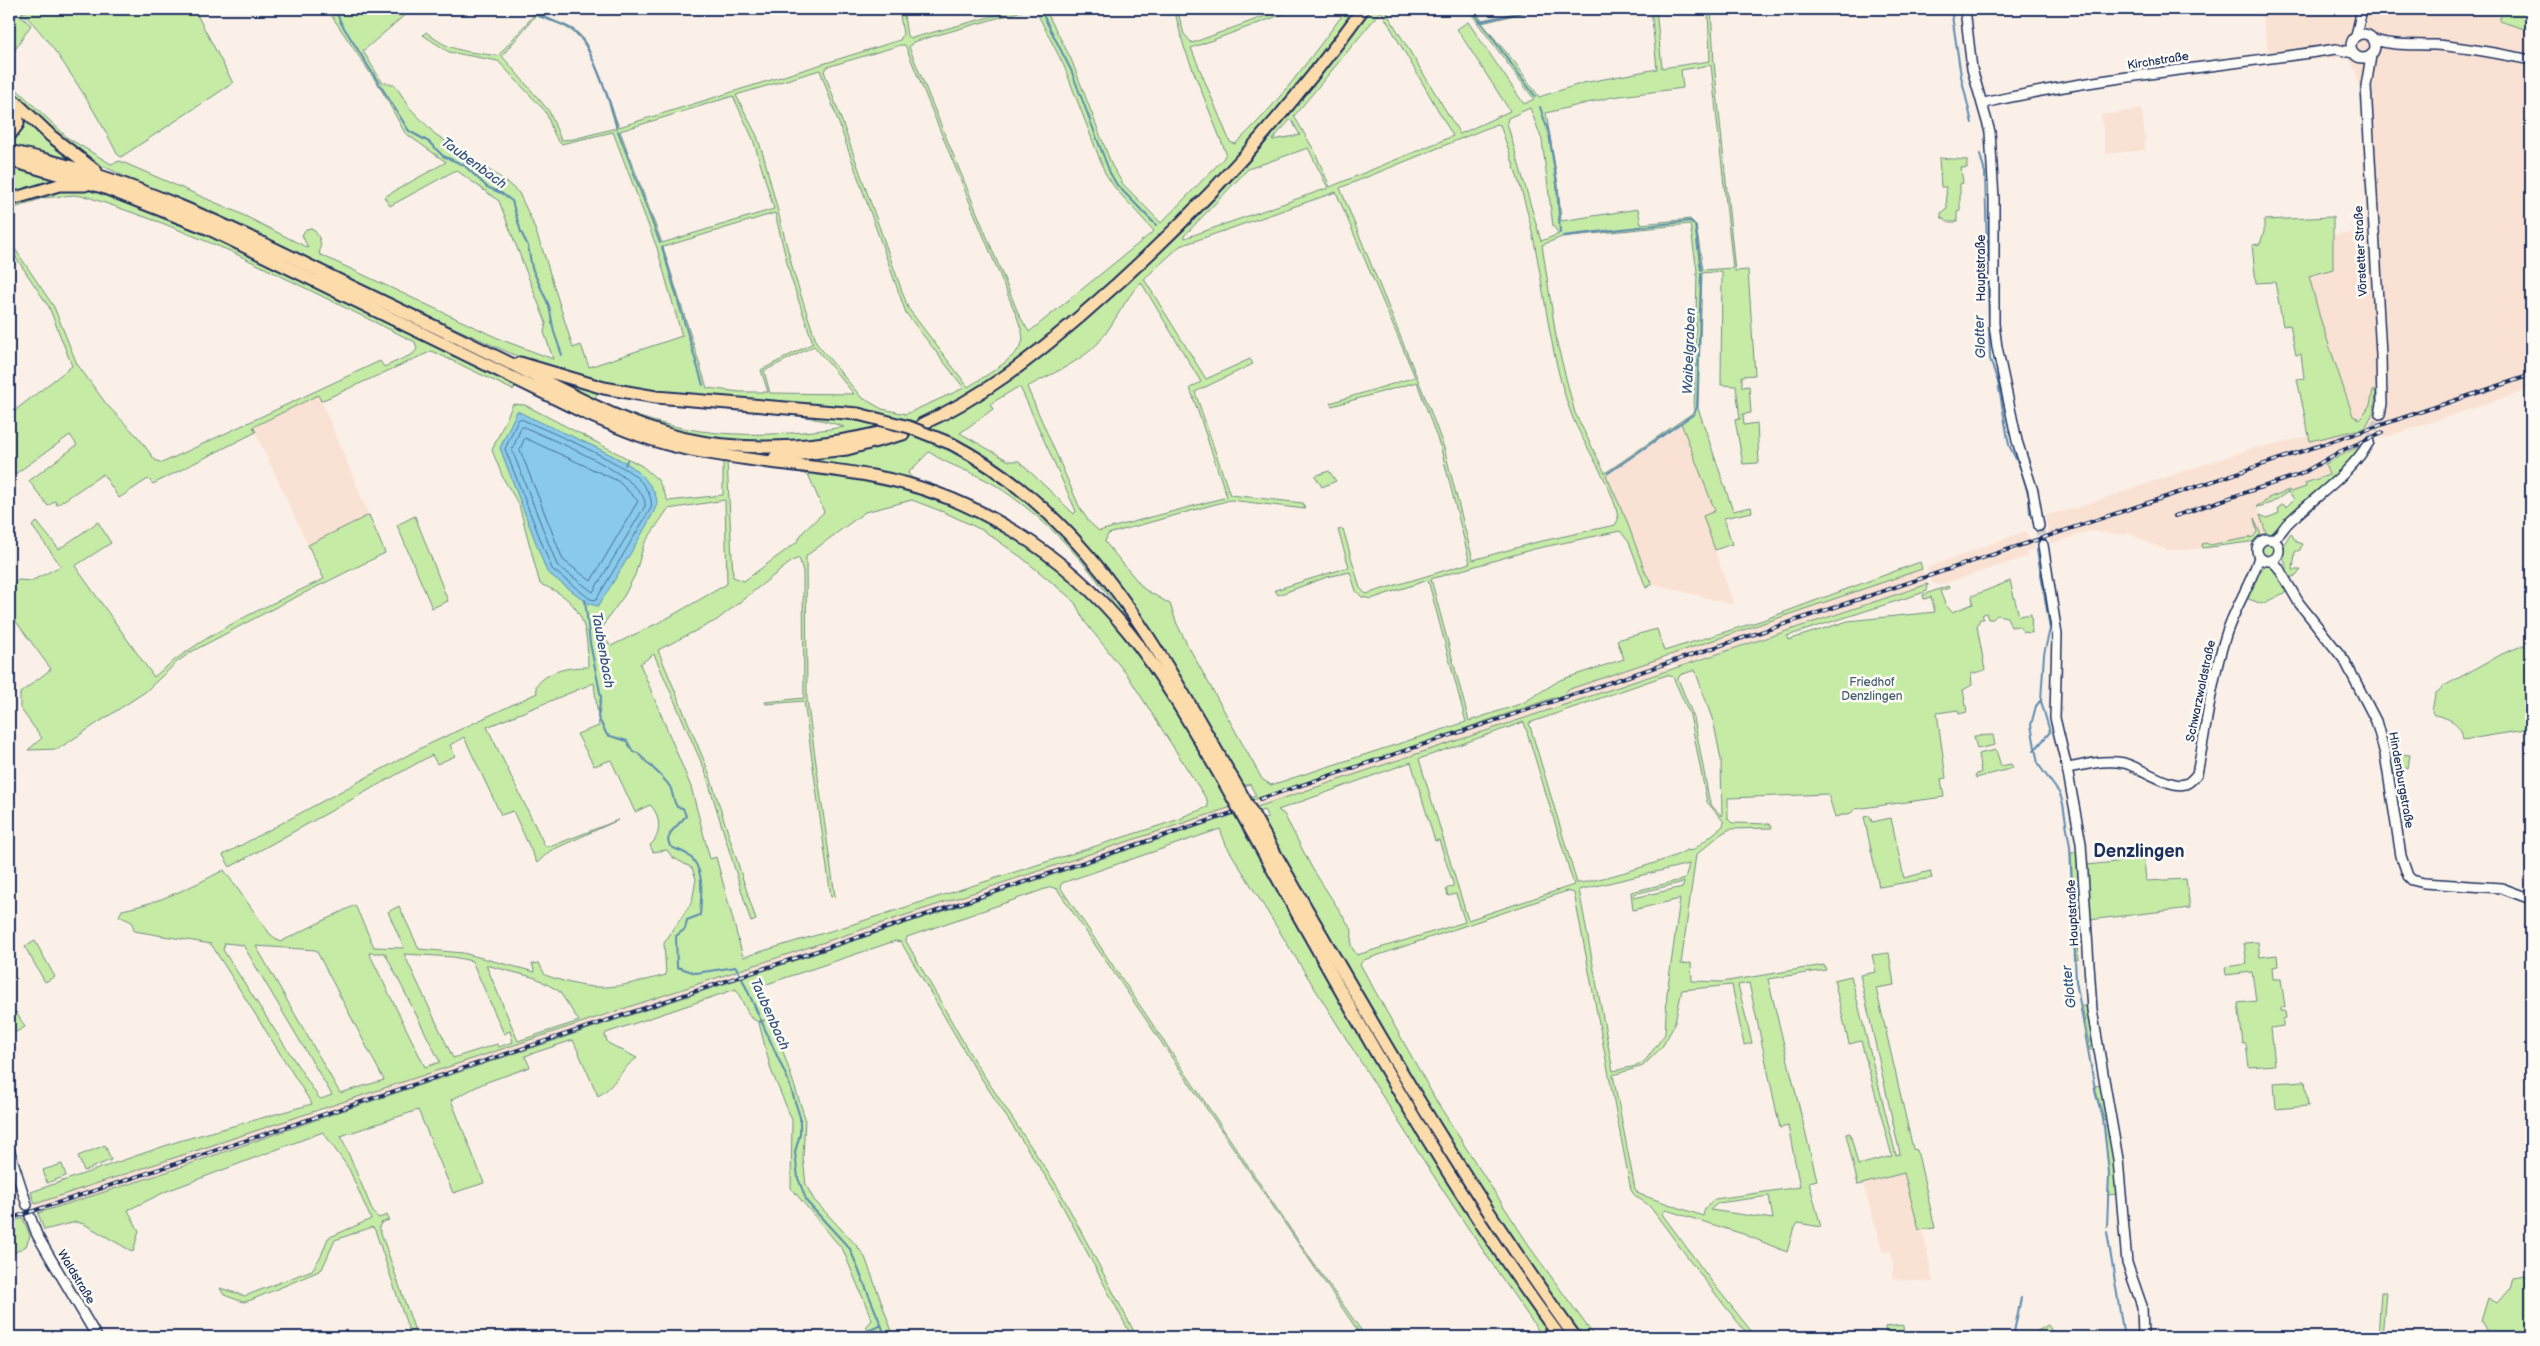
<svg xmlns="http://www.w3.org/2000/svg" width="2540" height="1346" font-family="'Balsamiq Sans',sans-serif">
  <style>
    .built { fill: #f9e2d4 }
    .green { fill: #c5eba5; stroke: #708d82; fill-rule: evenodd }
    .water { fill: #89caea; stroke: #5d8cb2 }
    .lines { fill: none; stroke-linecap: round; stroke-linejoin: round }
    .shore { stroke: #476d96; stroke-width: 1 }
    .stream { stroke: #5d8cb2; stroke-width: 2 }
    .secondary-tunnel { stroke: #cec9cc; stroke-width: 9; stroke-dasharray: 9 4.5; stroke-linecap: butt }
    .secondary-casing { stroke: #1b2f5e; stroke-width: 12 }
    .highway-casing { stroke: #1b2f5e; stroke-width: 15 }
    .secondary { stroke: #fdfcf7; stroke-width: 9 }
    .highway { stroke: #fddcac; stroke-width: 11 }
    .rail-casing { stroke: #1b2f5e; stroke-width: 4 }
    .rail { stroke: #fdfcf7; stroke-width: 2; stroke-dasharray: 5.5; stroke-linecap: butt }
    .highway-bridge-casing { stroke: #1b2f5e; stroke-width: 15; stroke-linecap: butt }
    .highway-bridge { stroke: #fddcac; stroke-width: 11 }
    .labels { text-anchor: middle; dominant-baseline: central; stroke-width: 5; stroke-linejoin: round; paint-order: stroke }
    .street-label { font-size: 12px; fill: #1b2f5e; stroke: #fdfcf7 }
    .park-label { font-size: 12px; fill: #465e70; stroke: #fdfcf7 }
    .water-label { font-size: 14px; font-style: italic; fill: #365681; stroke: #fdfcf7 }
    .district-label { font-size: 18px; font-weight: bold; fill: #1b2f5e; stroke: #fdfcf7 }
  </style>
  <rect width="100%" height="100%" fill="#fbf0e7"/>
  <filter id="ink" filterUnits="userSpaceOnUse"><feTurbulence type="fractalNoise" baseFrequency=".02" numOctaves="2"/><feDisplacementMap in="SourceGraphic" scale="10" xChannelSelector="R" yChannelSelector="G"/><feConvolveMatrix kernelMatrix="1 2 1 2 8 2 1 2 1" color-interpolation-filters="sRGB"/></filter>
  <g filter="url(#ink)">
    <path class="built" d="M2261 9H2531V389L2386 437 2376 438 2325 464 2329 474 2305 483 2306 487 2291 492 2289 490 2268 498 2269 500 2257 506 2265 530 2271 540 2260 542 2261 534 2256 522 2257 532 2253 537 2210 545 2206 543 2202 544 2203 548 2187 550H2166L2127 533 2125 535 2089 531 2050 544 2045 515 2069 510 2259 446 2260 448 2309 436 2310 440 2371 418 2373 390 2370 405 2363 417 2360 419 2354 417 2320 318 2309 276 2333 269 2332 235 2366 232 2361 98 2356 72 2352 63 2345 57 2308 60 2307 49 2269 54Z
      M2142 109 2146 150 2106 154 2101 115Z
      M319 395 369 515 308 545 253 427Z
      M1682 423 1715 512 1703 516 1734 605 1653 584 1646 574 1626 519 1606 475Z
      M2025 531 2035 548 2026 551 2027 557 1939 585 1931 582 1927 568Z
      M1922 569 1928 584 1674 667 1670 655Z
      M1663 657 1667 670 744 978 742 970 1565 694 1567 690Z
      M734 973 736 980 592 1029 327 1116 324 1108Z
      M315 1111 318 1119 158 1175 38 1213 35 1204Z
      M1904 1173 1919 1230H1923L1933 1282 1892 1279 1893 1264 1890 1251 1883 1253 1863 1184Z"/>
    <path class="green" d="M33 9H194L233 83 121 157 117 154C103 123 47 30 21 13Z
      M327 9H403L407 13 363 51 382 82 395 85 410 108 435 134 504 180 519 193 532 221 544 254 573 348 581 345 589 367 682 336 657 248 613 132 561 144C552 135 551 122 545 111L498 61 449 52 423 35 426 32C451 53 468 51 498 56L534 15 528 9H539L537 13 573 29 581 36 588 47 619 127 900 40 903 34 899 9H903L907 36 912 38 1019 9H1029L913 42 909 47 1019 315 1029 332 1154 231 1115 188 1105 173 1064 66 1035 9H1045L1071 59 1112 166 1123 184 1161 223 1223 159 1226 153 1184 47 1174 9H1177L1184 34 1192 43 1284 9H1297L1191 48 1230 142 1235 144C1278 105 1312 55 1347 9H1386L1389 17 1460 134 1510 111 1457 29 1468 22 1524 104 1534 99 1474 18 1469 9H1475L1481 20 1539 9 1482 23 1516 64 1539 97 1583 83 1657 69 1651 9H1656L1662 68 1710 61 1708 9H1711L1714 62 1735 271 1748 270 1755 375 1742 376V387L1749 386 1751 413 1743 414 1744 425 1757 423 1759 463 1743 464 1735 420 1740 419 1736 386 1721 385 1722 271 1702 273 1698 408 1733 511 1751 507 1752 512 1724 518 1732 544 1715 550 1703 516 1715 511 1681 423 1606 475 1626 519 1646 574 1653 584 1646 588 1629 542 1620 531 1534 549 1431 579 1469 721 1523 703 1560 680 1624 659 1617 640 1657 629 1664 651 1763 620 1920 562 1922 569 1567 690 1565 694 1349 768 35 1204 31 1192 179 1141 312 1104 211 944 134 931 132 922 119 916 122 910C159 903 191 887 224 870L270 934 280 942 355 905 374 947 404 948 388 912 399 906 419 949 463 953 535 972 532 964 539 963 545 975C597 994 614 988 666 975L664 943 692 902 696 879 692 868 672 857 667 850 653 852 650 845C662 836 661 815 650 805L635 812 611 760 594 766 577 734 599 726 594 683 487 727 545 846H552L618 820 550 851 537 863 513 811 501 815 464 737 450 745 455 756 437 764 432 755 230 867 223 855 421 748 537 693 536 686C549 670 569 667 588 667 588 624 582 600 540 584L519 505 503 478 492 450 513 404 525 405 642 466 658 480 668 501 723 495V460L639 441 516 385 513 390 432 351 321 401 318 395 253 427 256 432 153 484 148 479 119 498 103 474 57 505 55 501 48 506 29 481 77 445 70 435 11 477 9 473V415L72 366 49 307 9 247V240L54 307 77 364 107 405 138 437 155 460 162 463 380 361 384 367 413 354 417 349 415 342 230 251 162 223 88 197 74 195 43 198 9 210V203L38 193 69 187 105 192 161 213 636 438 638 433 576 406 207 225 110 186 9 156V153L16 154 114 182 176 207 641 429 643 424 530 371 533 363C397 305 269 233 132 180 118 174 94 159 80 161L9 144V131L14 122V116L9 107V82L68 138 111 164 120 161 237 212 308 248 302 235 306 229 312 228C319 235 323 244 319 254L502 340 553 359 544 332 546 323 499 201 456 170 390 206 384 197 446 162 405 133 381 89ZM1381 11 1453 136 1330 187 1315 152 1294 116ZM535 16C549 19 570 27 580 38 593 54 611 106 616 128L574 139 561 140 549 111 502 56ZM901 45H905L1017 317C1019 323 1025 337 1022 343 1016 359 982 378 968 387L908 308 824 71 827 67ZM1711 65 1733 268 1703 270 1696 225 1690 219 1641 224 1638 209 1561 221 1558 184 1546 113 1612 97 1683 88 1681 70ZM820 70 906 313 964 388 906 414 882 409 861 397 817 344 794 274 765 161 757 136 736 95ZM733 96 753 139 774 209 662 243 620 131ZM1530 108 1542 140 1553 226 1559 234 1541 241 1507 123 1508 118ZM1291 119 1300 135 1272 140ZM1497 124 1500 125C1514 165 1527 204 1535 246 1546 302 1551 359 1571 413 1582 444 1616 489 1618 520L1615 525 1533 543 1473 560 1444 448 1429 407 1340 188ZM1308 148 1328 188 1185 238 1184 236 1248 169ZM1336 192 1415 377 1330 403 1332 406 1417 382 1441 449 1470 563 1366 594 1360 588 1343 529 1338 530 1349 567 1275 590 1278 595 1327 577 1350 572 1356 591 1362 597 1371 599 1428 580 1466 722 1271 785 1262 779 1187 644 1177 624 1170 604 1144 589 1105 542 1108 534 1230 500 1305 509 1303 503 1230 495 1195 392 1253 364 1250 359 1206 379 1144 279 1180 246ZM775 213 790 275 813 343 761 370 768 392H740L707 388 663 247ZM1690 224 1697 271 1694 412 1605 473 1575 413 1557 343 1542 245 1562 237ZM1141 282 1201 382 1190 388 1227 497 1099 531 1089 522 1079 506 1027 387C1049 375 1083 361 1099 342 1115 323 1124 300 1141 282ZM814 346 854 394 770 393 764 371ZM1018 387 1021 389 1076 511 1074 514 1019 461H1009L960 433 993 409 990 404ZM599 392C639 400 680 406 720 409 760 412 807 413 844 427 756 440 675 439 594 398ZM858 410C890 415 925 424 954 440L950 449 908 432 857 421ZM929 452C949 466 974 472 995 485 1040 514 1082 556 1112 601L1109 603C1095 589 1081 574 1065 561 1021 523 965 499 911 477L908 473ZM727 461 797 471 809 476 824 512 803 532 797 542 744 581 733 577ZM878 472 896 476 885 483 866 480ZM725 500 727 584 664 620 611 646 603 637 602 631 605 622 624 596 635 575 644 544 668 509ZM912 500 946 513 984 531 1021 557 1067 595 1075 603 1085 622 1128 676 1207 800 1208 807 1184 816 1183 818 847 926 743 957 716 857 710 859 691 787 640 664 654 654 705 771 751 922 756 920 708 770 658 650 717 620 792 561 799 558 803 571 804 698 765 702 766 704 804 701 831 897 835 896 807 700 806 556 865 512ZM1250 784 1256 796 1229 804 1223 793ZM225 943 243 945 332 1095 321 1099 318 1097 223 950ZM256 946 316 950 384 1080 340 1093ZM369 953H385L440 1062 425 1067ZM404 954 453 957 472 961 504 1034 510 1031 513 1042 499 1047 497 1044 453 1058ZM486 965 536 978 559 991 579 1021 518 1041Z
      M2504 9H2531V31L2499 21Z
      M18 14 31 25 9 59V15Z
      M1939 158 1967 160V168H1961L1963 183 1960 184V211L1957 212V222H1947L1941 217V213L1947 209 1946 187H1941Z
      M9 165 60 181 41 184 9 195Z
      M2333 217V269L2309 276 2320 318 2353 416 2360 419 2370 405 2373 390 2376 392 2374 411 2365 428 2310 441 2297 379 2304 378 2301 354 2296 355 2290 325 2283 326 2275 282 2256 283 2252 245 2260 244 2264 232V220Z
      M2365 443 2351 463 2271 536 2266 533 2260 515 2267 518 2279 513 2278 508 2283 504 2286 507 2294 499 2288 492 2271 503 2258 507 2257 506 2268 500V498L2289 490 2291 492 2306 487 2305 483 2329 475 2325 464Z
      M1329 471 1336 481 1322 487 1315 476Z
      M369 515 385 553 278 606 191 652 177 662 145 692 58 749 28 750 42 738 20 708V693L51 669 9 612V588L18 580 31 581 61 566 32 526 37 522 59 549 98 522 111 543 75 566 154 677C204 633 265 607 324 579L308 545Z
      M415 516 448 601 432 608 397 525Z
      M2254 518 2261 535 2257 541 2203 548 2202 544 2206 543 2210 545 2253 537 2257 532Z
      M2291 533 2296 542 2302 544 2300 550 2295 552 2293 570H2301L2296 576 2289 578C2285 557 2277 552 2291 533Z
      M2260 550a8 8 0 1 1 16 0a8 8 0 1 1-16 0Z
      M2269 565 2281 575 2286 592 2262 604 2246 598C2252 588 2257 568 2269 565Z
      M2010 581 2019 616 2031 614 2032 633 2023 632 2019 626 2011 627 2007 617 1997 615 1993 619H1988L1986 613 1982 615 1984 619H1980L1977 626 1985 670 1971 674 1972 685 1963 690 1967 712 1959 714 1958 710 1937 713 1946 778 1941 779 1944 797 1855 809 1851 813 1835 817 1828 794 1728 798V819L1732 823 1770 824 1772 828 1730 829 1721 834 1696 855 1681 964 1691 963 1692 981 1722 982 1824 965 1826 970 1768 979 1817 1180 1809 1182 1821 1227 1798 1223 1793 1231 1787 1252 1743 1234 1666 1210 1662 1214 1712 1282 1756 1337H1750C1715 1295 1683 1251 1651 1208 1645 1200 1636 1200 1631 1190L1574 893 1567 891 1364 960 1360 964 1437 1102 1475 1162 1534 1253 1595 1337H1583C1461 1174 1364 995 1259 821L1268 817 1264 810 1238 819 1424 1142 1554 1337H1543C1430 1178 1329 1011 1226 845L1220 829 1062 883 1060 887 1314 1264 1366 1337H1362L1057 889 1051 887 907 937 906 941 973 1059 1057 1186 1137 1337H1132L1053 1188 972 1064 901 942 895 941 764 985 760 991 771 1015 805 1118 803 1158 806 1185 814 1200 856 1245 865 1257 894 1337H881L878 1330 870 1333 866 1327 872 1320 843 1250 791 1188 792 1120 771 1070 759 1023 765 1020 758 1022 750 1017 736 989 606 1033 605 1036 608 1043 637 1058C621 1068 615 1087 598 1096L573 1040 525 1056 530 1067 484 1083 451 1100 484 1183 453 1193 418 1110 341 1136 374 1214 379 1218 387 1215 389 1220 381 1223 379 1227 417 1337H411L375 1230 372 1227 335 1240 322 1269 317 1272 251 1300 243 1302 224 1295 220 1288 245 1296 312 1270 321 1256 328 1238 371 1219 349 1169 323 1132 167 1191 128 1210 139 1231 133 1252 84 1224 76 1222 44 1230 38 1213 158 1175 327 1116 1928 584 1927 591 1922 593 1787 636 1788 640 1848 621 1935 612 1931 597 1924 599 1923 595 1948 586 1949 588 1940 591 1945 604 1952 612 1973 604 1972 596ZM1695 670 1714 724 1721 760 1722 816 1712 806 1709 799 1694 718 1678 679 1680 675ZM1667 675 1673 677 1690 715 1707 802 1724 822 1723 826 1692 851 1686 850C1678 858 1588 884 1577 883L1529 723ZM1524 722 1574 885 1468 920 1419 759ZM1411 762 1435 841 1439 840 1453 883V886L1446 889 1448 896 1456 894 1465 922 1357 955 1351 946 1352 930 1312 868 1284 814 1278 810ZM1689 864 1685 879 1631 892 1633 910 1680 899 1667 993 1665 1034 1645 1061 1636 1066 1613 1071 1579 890ZM1684 882 1683 887 1634 898V894ZM1749 983 1780 1128 1788 1126 1800 1187 1715 1199 1705 1208 1703 1216 1639 1194 1635 1189 1613 1075 1643 1066 1662 1047 1674 1026 1682 990 1732 985 1744 1045 1752 1043 1738 985ZM1769 1196 1773 1219 1710 1210 1718 1203Z
      M2529 643 2531 646V729L2463 740C2462 723 2449 718 2434 715L2432 712 2435 694 2444 686 2502 654Z
      M1993 735 1995 745 1977 749 1974 736Z
      M1996 750 2001 766 2011 764 2013 768 1976 778 1975 775 1981 772 1978 754Z
      M2385 753 2410 755 2408 768 2394 770V776L2389 777Z
      M1870 816 1872 822 1891 818 1904 878 1930 871 1932 878 1879 887 1864 817Z
      M2076 852 2081 906 2076 912 2078 960H2076L2071 853Z
      M2144 859 2146 881 2186 879 2190 908 2089 920 2087 865Z
      M1297 904 1571 1337H1566C1467 1198 1383 1052 1297 904Z
      M35 941 55 977 45 982 25 947Z
      M2258 942 2260 957 2277 955 2278 966 2272 967 2273 979H2281L2285 1007H2281V1011H2285L2286 1018 2283 1019V1026L2271 1028 2275 1065 2249 1067 2246 1044H2243L2238 1003 2256 1001 2252 972 2226 975 2225 967 2247 964 2244 943Z
      M1889 953 1894 985 1876 988 1913 1149 1917 1150 1935 1228 1919 1230 1904 1173 1858 1185 1846 1134 1850 1133 1858 1165 1892 1156 1861 1041 1849 1044 1834 980 1851 976 1896 1155 1900 1154 1860 975 1876 972 1872 955Z
      M2082 1006H2086L2094 1050H2090Z
      M16 1012 25 1027 9 1036V1017Z
      M2305 1081 2308 1106 2276 1109 2274 1083Z
      M2101 1085 2108 1119 2103 1120 2095 1086Z
      M2109 1125 2118 1194 2108 1195 2109 1173 2104 1126Z
      M105 1145 111 1160 84 1171 78 1156Z
      M62 1164 66 1176 47 1183 43 1170Z
      M23 1218 30 1236 26 1246 9 1256V1223Z
      M2531 1274V1337H2490L2481 1321 2488 1298 2497 1303 2510 1288 2513 1277Z
      M2381 1292H2386L2382 1337H2378Z
      M1903 1325 1904 1337H1886L1885 1327Z
      M2048 1325 2056 1337H2027Z"/>
    <path class="water" d="M517 411C553 429 593 444 628 464 639 471 657 489 657 503 657 511 607 593 598 606L589 604 547 572 500 448Z"/>
    <g class="lines">
      <path class="shore" d="M521 419C555 434 594 450 625 469 638 476 654 493 651 508L596 600 590 599 552 569 505 449 518 420Z
        M524 427C547 438 649 477 645 506L593 592 557 565 512 450 521 428Z
        M525 438 618 481 638 501 591 581 563 560 520 450Z"/>
      <path class="stream" d="M335 9 341 23 409 131 429 142 443 156 464 165 487 187 501 193 512 201 521 232 528 246 532 268 549 306 554 332 562 355
        M529 9 534 13
        M1040 9 1071 70 1110 173 1117 185 1156 225
        M1471 9 1535 96
        M1951 9 1961 76 1972 123
        M538 15C549 21 563 23 573 30 591 43 612 106 617 128
        M1479 22 1534 9
        M1540 107 1549 134 1557 185 1560 233
        M618 131 660 243
        M1980 154 1985 173 1990 359 1998 382 2009 445 2021 469 2029 497 2030 514
        M1563 236 1690 221 1695 225 1701 270
        M662 247 703 385
        M625 465 627 460
        M1608 473 1694 414 1697 407 1701 274
        M2037 550 2050 629 2044 654 2041 700 2036 706 2031 725 2038 764 2060 794 2063 804 2070 847 2076 981 2096 1095 2103 1118 2109 1173 2107 1226
        M585 600 590 643 601 697 598 717 607 735 627 741 633 752 638 753C646 763 668 780 671 789 673 796 673 800 677 807L683 808 686 816 671 832 668 840 670 846C676 850 683 851 688 855 706 868 701 896 700 915L687 920 685 929 676 936 677 967 696 973 736 967 740 974 788 1080 800 1117V1134L795 1152 798 1178 807 1202 850 1249 886 1337
        M2034 751 2050 732 2041 701
        M2107 1232 2124 1337
        M852 1337 880 1326
        M2013 1337 2021 1298"/>
      <path class="secondary-tunnel" d="M2369 442 2380 414
        M2039 526 2043 545"/>
      <g class="secondary-casing">
        <path id="secondary" d="M1965 9 1972 69 1990 132 1994 199V324L1997 347 2017 441 2033 491 2039 526
          M2351 46a12 12 0 1 1 24 0a12 12 0 1 1-24 0Z
          M2356 36 2362 9
          M2374 40C2394 46 2414 44 2435 45 2467 47 2500 54 2531 60
          M2371 56 2366 86 2381 355 2382 404 2380 414
          M1984 103C2100 76 2219 67 2336 49L2353 53
          M2257 550a11 11 0 1 1 22 0a11 11 0 1 1-22 0Z
          M2271 540C2279 537 2282 530 2287 524 2314 497 2350 475 2369 442
          M2043 545 2057 634 2055 718 2067 768 2081 843 2092 1010 2118 1159 2127 1263 2142 1306 2143 1337
          M2271 560 2278 567 2299 603 2345 661 2376 721 2385 754 2401 856 2408 876 2412 880 2424 883 2501 888 2531 899
          M2067 768C2086 765 2104 759 2124 763 2140 767 2171 789 2185 784 2190 783 2193 778 2197 774 2206 729 2211 682 2225 638 2233 610 2251 585 2259 557
          M9 1149 27 1205
          M30 1216 37 1235 97 1337"/>
      </g>
      <g class="highway-casing">
        <path id="highway" d="M9 96 51 136 96 171
          M9 136 18 124 17 103
          M9 151C126 176 234 228 340 281 393 307 447 332 499 358 559 387 617 423 682 438 752 454 826 447 895 429
          M9 160 102 187 209 229 587 414C621 429 655 443 692 450 751 462 812 465 872 476 973 494 1066 554 1130 634 1168 682 1198 738 1229 791
          M9 200 59 185H85
          M520 363 604 388 656 397 858 414
          M922 424C983 397 1033 357 1083 314 1189 223 1282 121 1363 9
          M952 444C1093 518 1161 656 1238 788
          M775 457 847 449 903 434
          M1257 822C1357 997 1456 1174 1575 1337
          M1248 825C1345 999 1441 1177 1560 1337"/>
      </g>
      <use href="#secondary" class="secondary"/>
      <use href="#highway" class="highway"/>
      <g class="rail-casing">
        <path id="rail" d="M2175 516 2301 474 2341 451 2382 433
          M1260 799 2531 375
          M9 1219 1232 813"/>
      </g>
      <use href="#rail" class="rail"/>
      <g class="highway-bridge-casing">
        <path id="highway-bridge" d="M858 414 909 427 952 444
          M1238 788 1257 822
          M1229 791 1248 825"/>
      </g>
      <use href="#highway-bridge" class="highway-bridge"/>
    </g>
  </g>
  <g class="labels">
    <g class="street-label">
      <text transform="translate(2158 61) rotate(-9)">Kirchstraße</text>
      <text transform="translate(2361 251) rotate(-93)">Vörstetter Straße</text>
      <text transform="translate(1981 268) rotate(-90)">Hauptstraße</text>
      <text transform="translate(2201 691) rotate(-78)">Schwarzwaldstraße</text>
      <text transform="translate(2401 780) rotate(80)">Hindenburgstraße</text>
      <text transform="translate(2073 913) rotate(-93)">Hauptstraße</text>
      <text transform="translate(76 1277) rotate(59)">Waldstraße</text>
    </g>
    <g class="park-label">
      <text x="1872" y="682">Friedhof<tspan x="1872" dy="14">Denzlingen</tspan></text>
    </g>
    <g class="water-label">
      <text transform="translate(474 163) rotate(36)">Taubenbach</text>
      <text transform="translate(1980 337) rotate(-93)">Glotter</text>
      <text transform="translate(1689 351) rotate(-88)">Waibelgraben</text>
      <text transform="translate(603 650) rotate(80)">Taubenbach</text>
      <text transform="translate(2069 987) rotate(-97)">Glotter</text>
      <text transform="translate(770 1014) rotate(66)">Taubenbach</text>
    </g>
    <g class="district-label">
      <text x="2139" y="851">Denzlingen</text>
    </g>
  </g>
  <rect width="2540" height="1346" fill="none" stroke="#fdfcf7" stroke-width="30"/>
  <rect x="15" y="15" width="2510" height="1316" fill="none" stroke="#1b2f5e" stroke-width="2" filter="url(#ink)"/>
</svg>
